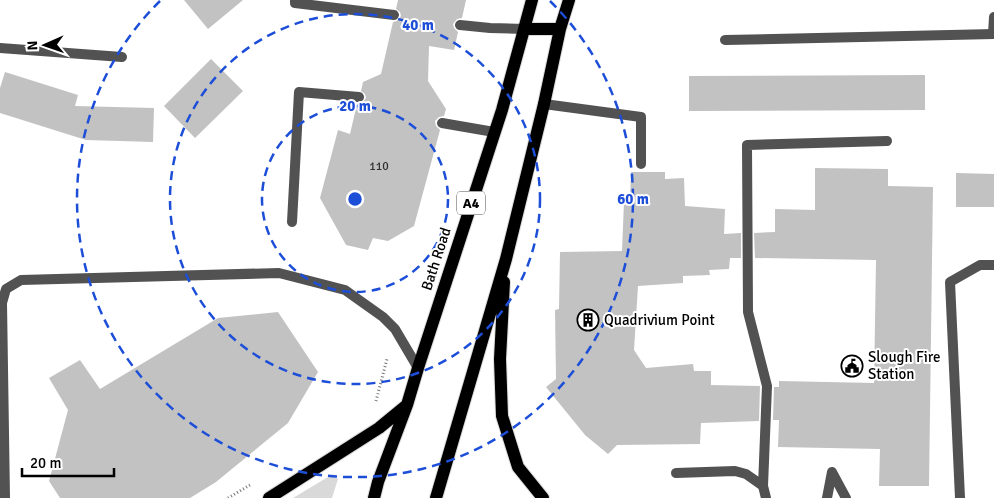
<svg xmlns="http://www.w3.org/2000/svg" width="994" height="498" font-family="Signika,sans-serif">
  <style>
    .green { fill: #d9d9d9 }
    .building { fill: #c2c2c2 }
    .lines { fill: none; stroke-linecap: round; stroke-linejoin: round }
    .primary-casing { stroke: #dbdbdb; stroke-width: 14 }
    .path { stroke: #747474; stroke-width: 3; stroke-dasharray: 1 2.5; stroke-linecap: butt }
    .lane { stroke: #525252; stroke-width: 10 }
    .street { stroke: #525252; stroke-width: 10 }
    .primary { stroke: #000; stroke-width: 12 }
    .ring { fill: none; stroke: #1d4ed8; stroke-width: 2.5; stroke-dasharray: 9 6 }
    .labels { text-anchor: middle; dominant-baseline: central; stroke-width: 4; stroke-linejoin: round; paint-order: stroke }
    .number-label { font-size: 12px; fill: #303030 }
    .shield { fill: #fff; stroke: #4c4c4c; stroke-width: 1 }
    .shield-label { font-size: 14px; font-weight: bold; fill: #000 }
    .street-label { font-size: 15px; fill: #000; stroke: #fff }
    .poi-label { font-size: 15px; fill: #000; stroke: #fff; text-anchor: start }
    .centre { fill: #1d4ed8; stroke: #fff; stroke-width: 2.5 }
    .ring-label { font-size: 15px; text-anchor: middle; font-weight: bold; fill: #1d4ed8; stroke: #fff; stroke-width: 4; stroke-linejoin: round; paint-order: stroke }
  </style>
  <rect width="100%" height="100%" fill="#fff"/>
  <path class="green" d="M333 474 338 479 332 498H293Z"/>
  <path class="building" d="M184 0H243L208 29Z
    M398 0H466L462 18 457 19 453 24 454 28 458 32 454 50 429 46 428 81 446 109 444 116 439 117 435 121 436 126 440 130 414 226 388 241 373 238 368 250 346 245 320 198 338 130 350 134 357 104 362 103 366 98 365 94 361 91 363 82 381 74 393 22 397 21 401 16 400 12 396 9Z
    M211 59 243 91 195 138 164 106Z
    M5 72 78 95 75 106 154 108 153 142 86 140 0 113V88Z
    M925 75V110L689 111V76Z
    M815 168 888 169V186L933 187 929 486H879L880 449 778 447 779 420H773L774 387H779V381L874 383 876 260 755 258 754 233 775 232V209L815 210Z
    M631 172H665V179L684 178 685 206 725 209 724 234 741 233V258H730L729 269 709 270 710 275 683 276V283L638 286 634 350 646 368 693 364 694 371H711V385L760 386 759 421 701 423 700 444 617 445 608 454 585 435 546 387 556 379 555 310 559 309 560 252 622 251 624 202H630Z
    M956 173 994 174V207H956Z
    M278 312 318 372 288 423 216 482 190 498H60L49 481 68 410 49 378 80 360 100 389 218 318Z"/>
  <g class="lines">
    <g class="primary-casing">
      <path id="primary" d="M525 29H560
        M504 282 500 359 502 416 518 467 543 498
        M269 498 379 428 407 405
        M374 498 378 482 407 405 418 368 502 110 532 0
        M436 498 506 259 544 104 560 29 569 0"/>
    </g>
    <path class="path" d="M376 401 387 359
      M228 498 250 485"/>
    <path class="lane" d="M295 0V3L394 15
      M460 25 490 28 525 29
      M993 34 994 17
      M544 104 641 117V164
      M442 123 494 132
      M292 222 299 92 359 97
      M832 472 846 498
      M676 473 735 471 746 474 763 486 766 498
      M763 486 767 386 748 312 747 145 887 141
      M827 498 832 472"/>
    <path class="street" d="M725 40 994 34
      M0 48 122 57
      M5 498 2 303 6 289 21 280 279 273 345 290 383 317 395 329 418 368
      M960 498 950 282 980 265H994"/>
    <use href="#primary" class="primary"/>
  </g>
  <g class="ring">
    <circle cx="355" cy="199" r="93"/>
    <circle cx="355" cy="199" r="185"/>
    <path d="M550 1A278 278 0 1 1 160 1"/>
  </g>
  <defs>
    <g id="building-ring" transform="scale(1.125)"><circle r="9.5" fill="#fff" stroke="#000" stroke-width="1.5"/><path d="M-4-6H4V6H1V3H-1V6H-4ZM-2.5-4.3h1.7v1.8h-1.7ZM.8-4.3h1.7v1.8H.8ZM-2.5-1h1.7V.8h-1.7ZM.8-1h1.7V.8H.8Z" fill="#000"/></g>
    <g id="civic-ring" transform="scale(1.125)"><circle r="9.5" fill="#fff" stroke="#000" stroke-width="1.5"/><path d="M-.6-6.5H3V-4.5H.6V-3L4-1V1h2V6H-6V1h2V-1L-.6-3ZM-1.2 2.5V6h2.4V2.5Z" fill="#000"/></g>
  </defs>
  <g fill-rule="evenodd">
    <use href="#building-ring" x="588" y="320"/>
    <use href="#civic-ring" x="852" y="366"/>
  </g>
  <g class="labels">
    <g class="number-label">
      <text x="379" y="166">110</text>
    </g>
    <rect class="shield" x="457" y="191.5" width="28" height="23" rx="4"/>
    <g class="shield-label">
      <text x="471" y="203">A4</text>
    </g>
    <g class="street-label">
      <text transform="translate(436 259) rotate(-72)">Bath Road</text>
    </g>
    <g class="poi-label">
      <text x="604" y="320">Quadrivium Point</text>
      <text x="868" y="357">Slough Fire<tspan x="868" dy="17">Station</tspan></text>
    </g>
  </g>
  <circle cx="355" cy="199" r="8" class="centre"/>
  <g class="ring-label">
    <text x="418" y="30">40 m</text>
    <text x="355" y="111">20 m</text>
    <text x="633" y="204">60 m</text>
  </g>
  <g transform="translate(45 45) rotate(268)" stroke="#ffffff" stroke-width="4" paint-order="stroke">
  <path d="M0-4L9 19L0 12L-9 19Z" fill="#000000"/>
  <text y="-8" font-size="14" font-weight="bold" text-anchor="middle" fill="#000000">N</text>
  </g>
  <path d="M22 468v8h92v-8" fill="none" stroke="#000000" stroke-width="2.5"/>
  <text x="30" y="468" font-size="15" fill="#000000" stroke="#ffffff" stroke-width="4" paint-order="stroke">20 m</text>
</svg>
